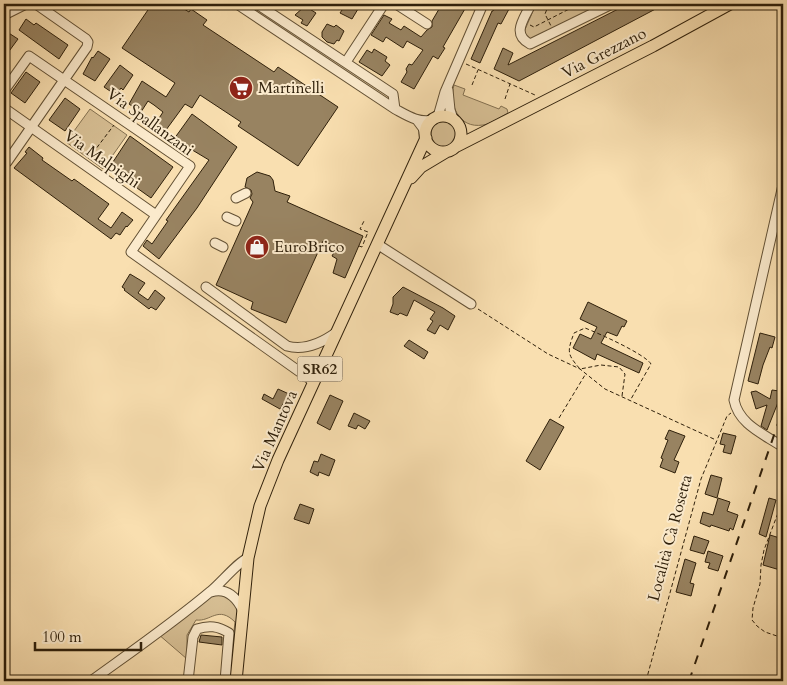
<svg xmlns="http://www.w3.org/2000/svg" width="787" height="685" font-family="Cardo,serif">
  <style>
    .green { fill: #d7bf94; stroke: #837050 }
    .building { fill: #988361; stroke: #2f200b }
    .lines { fill: none; stroke-linecap: round; stroke-linejoin: round }
    .minor-casing { stroke: #625034; stroke-width: 11 }
    .major-casing { stroke: #2f200b; stroke-width: 13 }
    .path { stroke: #2f200b; stroke-width: 1; stroke-dasharray: 4 2.5; stroke-linecap: butt }
    .minor { stroke: #fbeacc; stroke-width: 9 }
    .major { stroke: #f9dfb0; stroke-width: 11 }
    .rail { stroke: #2f200b; stroke-width: 2; stroke-dasharray: 9 9; stroke-linecap: butt }
    .labels { text-anchor: middle; dominant-baseline: central; stroke-width: 4; stroke-linejoin: round; paint-order: stroke }
    .shield { fill: #fbeacc; stroke: #6c5d45; stroke-width: 1 }
    .shield-label { font-size: 15px; font-weight: bold; fill: #2f200b }
    .street-label { font-size: 16px; fill: #2f200b; stroke: #fbeacc }
    .poi-label { font-size: 16px; fill: #2f200b; stroke: #fbeacc; text-anchor: start }
  </style>
  <rect width="100%" height="100%" fill="#f9dfb0"/>
  <filter id="stains"><feTurbulence type="fractalNoise" baseFrequency=".004" numOctaves="4"/><feColorMatrix values="0 0 0 0 .2 0 0 0 0 .09 0 0 0 0 .02 0 0 0 .5 -.17"/></filter>
  <radialGradient id="worn" r=".72"><stop offset=".6" stop-color="#630" stop-opacity="0"/><stop offset="1" stop-color="#630" stop-opacity=".3"/></radialGradient>
  <path class="green" d="M536 4H600L539 38 531 39 526 37 524 32Z
    M454 85 465 89 463 95 499 109 501 106 507 109 508 113C500 117 491 124 483 125 458 129 449 104 454 85Z
    M90 109 127 135 103 169 66 142Z
    M431 134a13 13 0 1 1 26 0a13 13 0 1 1-26 0Z
    M209 595H226L239 610 232 675H229L235 622C218 605 211 622 196 620L187 635V659L158 634Z"/>
  <path class="building" d="M152 4H176L189 12 191 9 207 20 203 25 274 72 278 67 338 107 298 166 238 126 241 122 200 95 192 108 185 104 166 130 156 123 163 112 154 105 148 101 141 112 129 104 142 81 166 97 175 83 122 48Z
    M346 4H361L352 19 340 13Z
    M442 4H461L466 7 443 47 445 48 438 59 433 56 414 89 401 82 407 72 406 69 409 64 412 65 423 50 407 41 403 48 386 37 383 42 371 35 384 15 392 19 389 23 401 30 404 26 421 37 427 30 432 27V21Z
    M496 4 509 9 501 24 498 23 480 63 471 59 492 11H493Z
    M628 4H665L519 81 494 69 503 48 513 53 508 65Z
    M305 6 316 13 307 26 301 23 303 20 295 15Z
    M26 19 34 25 36 23 68 45 59 59 19 30Z
    M327 24 334 27 336 25 344 31 339 41 337 40 334 44 327 42 322 37V32Z
    M4 30 18 39 7 54 4 52Z
    M374 49 387 57 385 61 390 65 382 76 359 62 367 50 372 53Z
    M98 51 110 59 95 81 83 74 92 57 93 58Z
    M120 65 133 75 123 90 121 88 116 95 104 87Z
    M26 72 40 82 25 103 11 93Z
    M65 98 80 109 65 131 49 120Z
    M192 114 237 147 197 208 159 259 143 246 147 240 152 244 168 221 166 220 209 160 174 139Z
    M130 136 173 167 151 198 109 168Z
    M29 147 43 158 42 160 72 181 74 179 109 204 98 219 111 228 122 212 133 220 127 227 126 226 120 235 116 233 111 239 14 168 27 153 25 152Z
    M257 172 270 176 273 180 275 191 290 196 287 202 363 236 345 278 333 273 337 259 332 256 337 247 323 241 286 323 251 309 253 302 216 285 253 202 250 198 252 194 251 190 245 187 247 178Z
    M130 274 145 283 138 293 148 300 155 290 165 298 156 310 151 307 149 309 124 290 125 289 122 287Z
    M403 287 443 308 455 316 448 330 440 325 435 334 427 330 433 321 430 319 435 312 414 300 407 316 400 313 398 315 390 312 393 304V297Z
    M588 302 627 321 624 327 622 326 617 336 607 332 601 343 643 363 639 373 597 354 595 360 573 348 580 334 591 339 597 327 580 319Z
    M760 333 775 337 772 348 770 347 763 365 758 384 748 381Z
    M409 340 428 352 424 359 404 346Z
    M278 389 289 394 280 409 262 399 264 394 273 399Z
    M772 390 779 391 778 394 781 395 767 430 761 426 767 405 756 409 751 392 756 391 770 399Z
    M330 395 343 401 330 430 317 423Z
    M354 413 370 421 365 429 358 425 356 429 348 426Z
    M550 419 564 427 540 470 526 461Z
    M669 430 685 436 674 460 679 462 675 473 660 467 663 459 661 458 668 440 665 439Z
    M723 433 736 436 731 454 723 452 725 445 720 444Z
    M321 454 335 460 329 476 319 472 318 476 310 472 314 461 318 462Z
    M711 475 722 478 717 498 705 494Z
    M718 498 730 502 727 511 738 515 733 530 730 528 729 531 711 525 710 527 700 523 703 512 713 515Z
    M769 498 776 500 766 537 759 534Z
    M300 504 314 509 309 524 294 519Z
    M770 535 783 539V558L780 570 763 565Z
    M694 536 709 541 704 554 690 550Z
    M708 551 723 556 718 571 708 568 710 563 705 562Z
    M685 559 696 563 690 583 694 584 691 596 676 592Z
    M201 635 222 637V645L199 642Z"/>
  <g class="lines">
    <g class="minor-casing">
      <path id="minor" d="M237 4 395 109C408 116 418 123 433 120
        M257 4 393 94 395 109
        M396 4 427 24
        M531 4C524 19 511 34 530 44L612 4
        M4 15 26 4
        M346 62 384 4
        M448 90 450 110 453 119
        M4 91 29 56 190 166 131 252 314 382
        M4 108 156 215
        M437 117 439 113 445 92 483 4
        M417 120 423 128 425 136
        M4 160 7 162 87 47 88 42 86 39 36 4
        M783 185 734 400C739 425 764 434 783 447
        M236 198 246 193
        M227 217 236 221
        M215 243 223 247
        M377 244 471 304
        M206 287 287 346C305 351 322 343 337 332
        M211 592C227 587 237 598 243 611
        M91 681C131 652 173 623 211 591 220 584 240 560 248 558
        M188 681 193 637 197 629C209 625 218 626 229 633L225 681"/>
    </g>
    <g class="major-casing">
      <path id="major" d="M425 134a18 18 0 1 1 36 0a18 18 0 1 1-36 0Z
        M457 146 653 46 730 4
        M411 178 421 167 446 152
        M236 681 248 558 260 506 278 460 426 138"/>
    </g>
    <path class="path" d="M549 4 545 14 551 26
      M530 25 534 27 579 4
      M466 64 535 95
      M472 85 478 70
      M505 99 510 84
      M89 158 114 125
      M359 246 362 247 368 232 360 229 364 221
      M478 309 548 354 580 369 605 389 716 440
      M622 396 625 374 619 367 601 365 580 369C567 354 567 352 574 333L585 328C598 333 645 354 651 364L631 399
      M559 418 585 375
      M783 488 778 513 764 550 761 565 760 584 753 608 752 620 757 626 765 632 783 638
      M4 679 7 681
      M646 681 701 479 727 416 731 413"/>
    <use href="#minor" class="minor"/>
    <use href="#major" class="major"/>
    <path class="rail" d="M689 681 783 409"/>
  </g>
  <defs>
    <g id="supermarket-disc" transform="scale(1.25)"><circle r="9.5" fill="#8f2418" stroke="#fbeacc"/><path d="M-6-5.5h2.5l.6 2H6L4.5 2H-2.5L-4.4-4H-6ZM-1.5 3.2a1.3 1.3 0 1 0 .1 0ZM3 3.2a1.3 1.3 0 1 0 .1 0Z" fill="#fff"/></g>
    <g id="shop-disc" transform="scale(1.25)"><circle r="9.5" fill="#8f2418" stroke="#fbeacc"/><path d="M-5-2.5h2.3a2.7 3.5 0 0 1 5.4 0H5L5.5 6h-11ZM-1.5-2.5h3a1.5 2.3 0 0 0-3 0Z" fill="#fff"/></g>
  </defs>
  <g fill-rule="evenodd">
    <use href="#supermarket-disc" x="241" y="88"/>
    <use href="#shop-disc" x="257" y="247"/>
  </g>
  <g class="labels">
    <rect class="shield" x="297.5" y="356.5" width="45" height="25" rx="4"/>
    <g class="shield-label">
      <text x="320" y="369">SR62</text>
    </g>
    <g class="street-label">
      <text transform="translate(604 53) rotate(-27)">Via Grezzano</text>
      <text transform="translate(150 122) rotate(36)">Via Spallanzani</text>
      <text transform="translate(102 159) rotate(35)">Via Malpighi</text>
      <text transform="translate(275 431) rotate(-66)">Via Mantova</text>
      <text transform="translate(670 538) rotate(-75)">Località Cà Rosetta</text>
    </g>
    <g class="poi-label">
      <text x="258" y="88">Martinelli</text>
      <text x="274" y="247">EuroBrico</text>
    </g>
  </g>
  <rect width="787" height="685" fill="none" stroke="#f9dfb0" stroke-width="20"/>
  <rect x="5" y="5" width="777" height="675" fill="none" stroke="#2f200b" stroke-width="2.5"/>
  <rect x="10" y="10" width="767" height="665" fill="none" stroke="#2f200b"/>
  <path d="M35 642v8h106v-8" fill="none" stroke="#2f200b" stroke-width="2.5"/>
  <text x="42" y="642" font-size="15" fill="#2f200b" stroke="#fbeacc" stroke-width="4" paint-order="stroke">100 m</text>
  <rect width="100%" height="100%" filter="url(#stains)"/>
  <rect width="100%" height="100%" fill="url(#worn)"/>
</svg>
